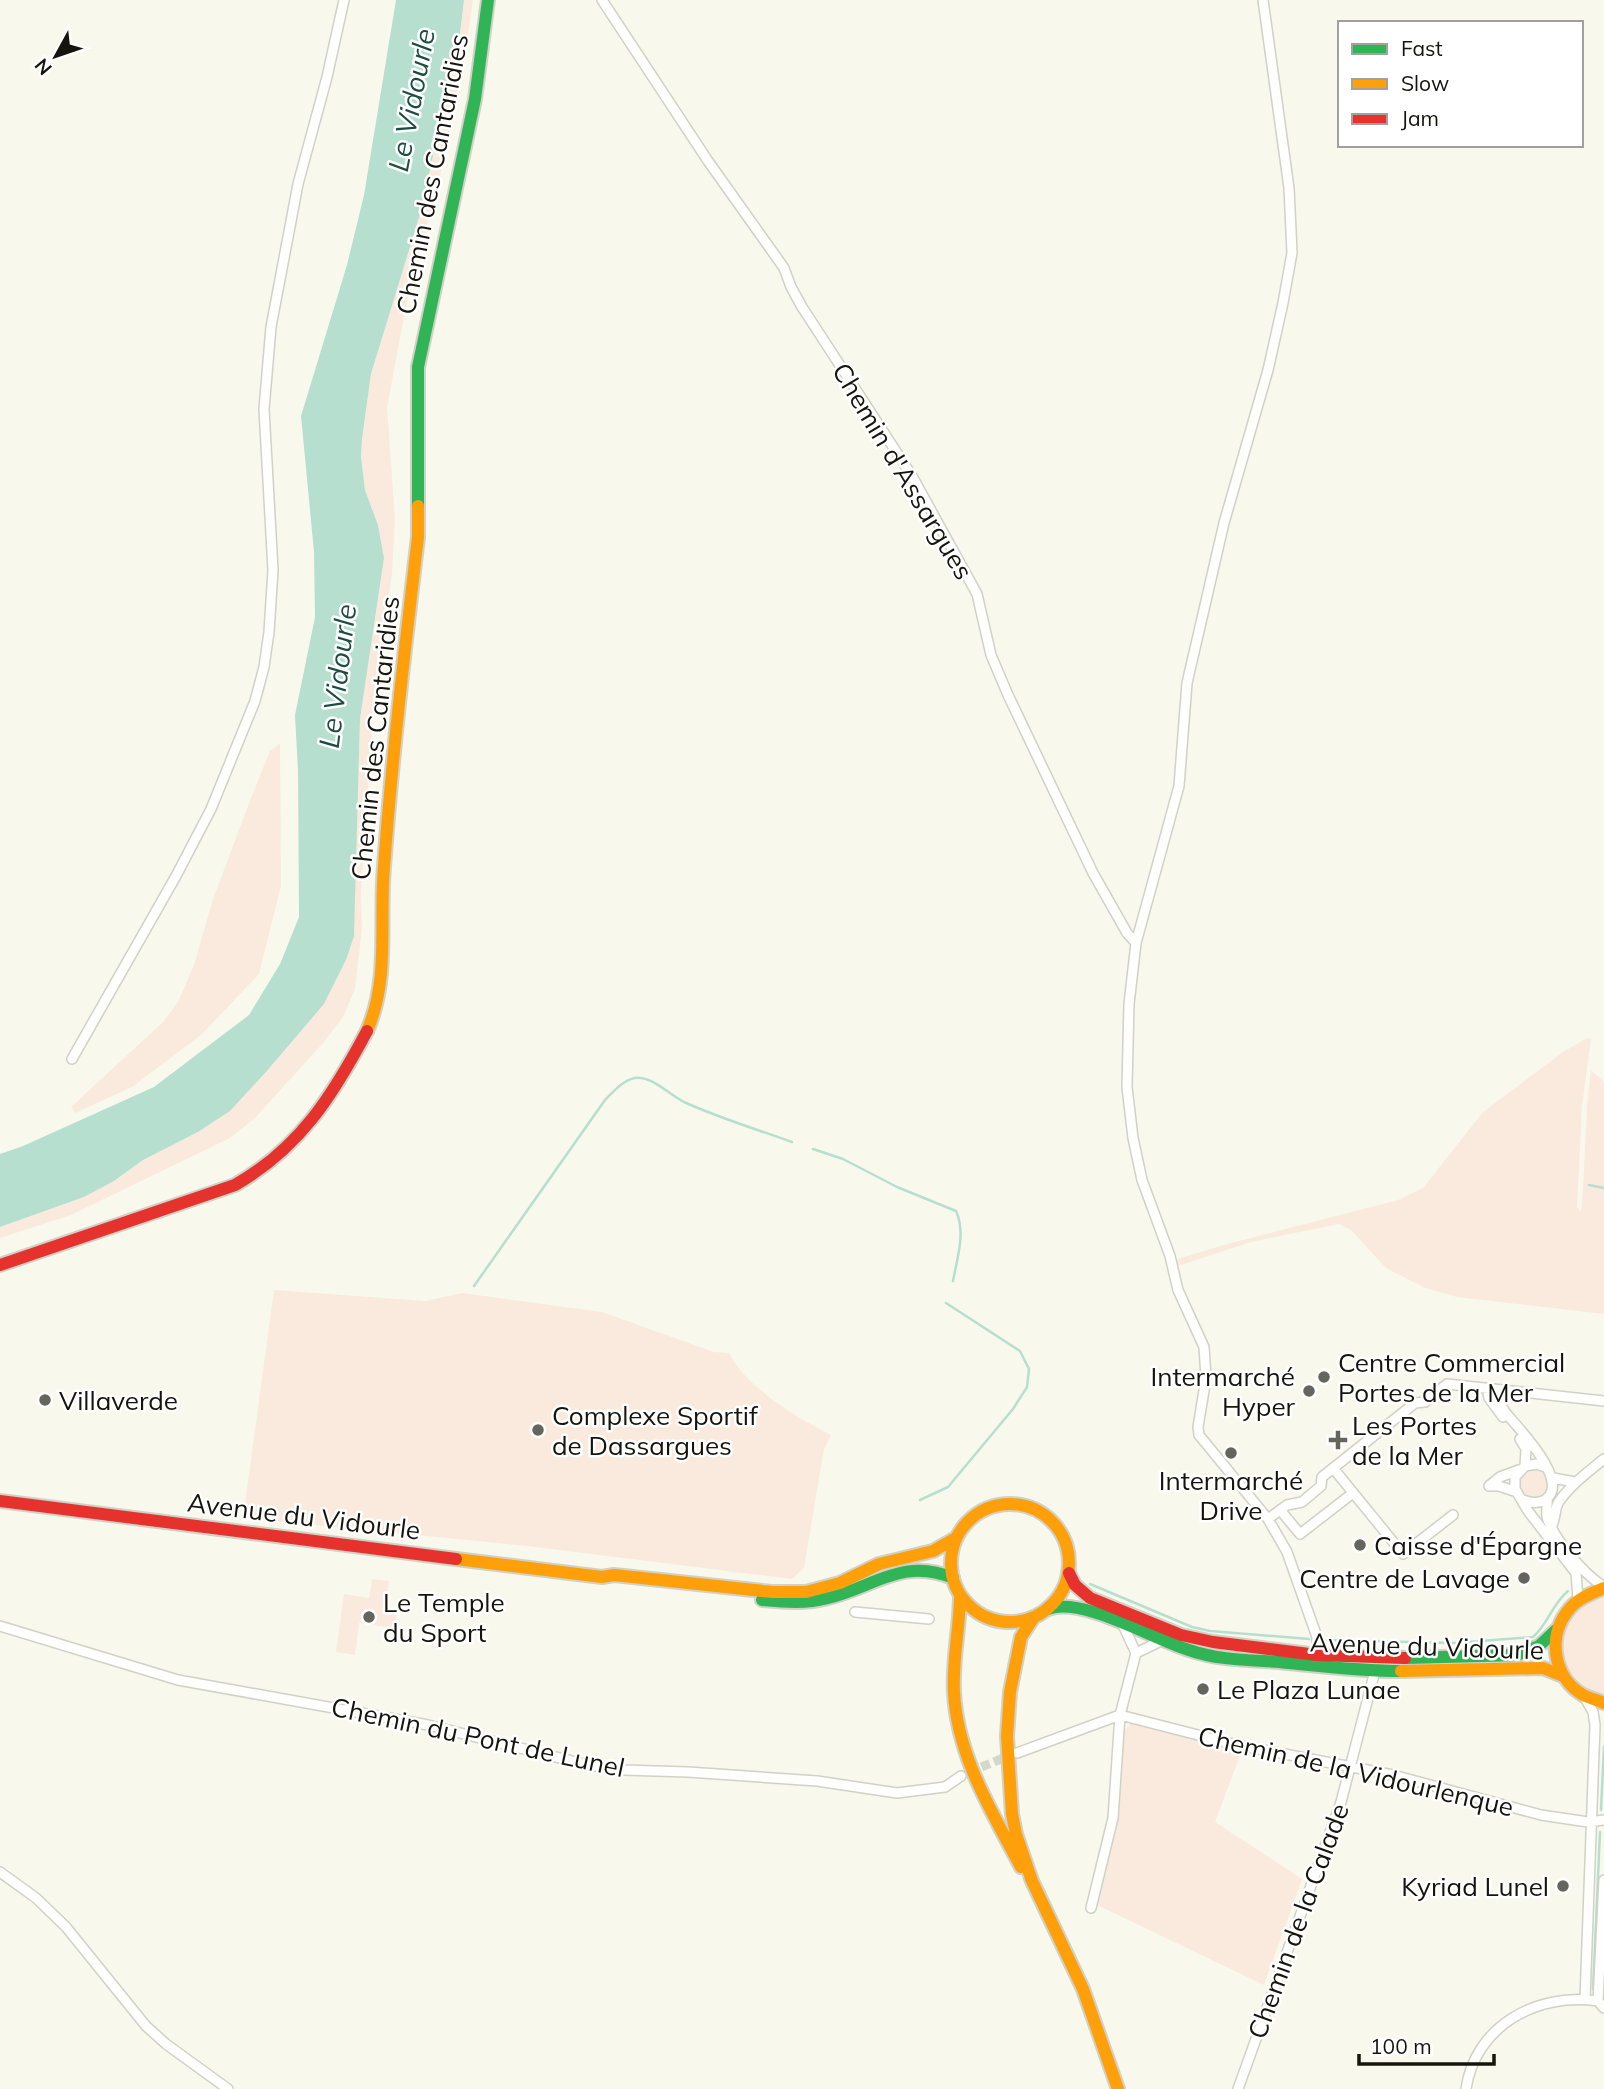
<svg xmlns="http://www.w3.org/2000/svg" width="1604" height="2089" font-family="Mulish,sans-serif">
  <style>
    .green { fill: #f9eadd }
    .water { fill: #b6dfcf }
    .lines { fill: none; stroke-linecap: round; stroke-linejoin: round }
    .stream { stroke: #b6dfcf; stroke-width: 2.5 }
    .street-tunnel { stroke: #d6d7cb; stroke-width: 9; stroke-dasharray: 9 4.5; stroke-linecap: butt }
    .street-casing { stroke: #d0d1c7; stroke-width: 12 }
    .fast-casing { stroke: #d0d1c7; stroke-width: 16 }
    .slow-casing { stroke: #d0d1c7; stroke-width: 16 }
    .jam-casing { stroke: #d0d1c7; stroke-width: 16 }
    .street { stroke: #fefefc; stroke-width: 9 }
    .fast { stroke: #30b455; stroke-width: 12 }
    .slow { stroke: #ff9f0a; stroke-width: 12 }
    .jam { stroke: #e5322d; stroke-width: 12 }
    .poi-dot { fill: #64655c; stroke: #fff; stroke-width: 2.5 }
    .labels { text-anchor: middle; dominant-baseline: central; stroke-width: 5; stroke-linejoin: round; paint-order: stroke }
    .street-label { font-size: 26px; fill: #15150e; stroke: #fff }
    .poi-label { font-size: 26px; fill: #15150e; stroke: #fff; text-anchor: start }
    .water-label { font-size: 28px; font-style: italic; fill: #1c4d40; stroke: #fff }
  </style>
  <rect width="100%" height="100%" fill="#f8f9ec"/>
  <path class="green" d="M464 0H473L464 62 438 185 406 305 387 408 395 518 392 574 374 700 361 892 362 929 355 989 343 1017 324 1042 254 1119 230 1138 71 1215 0 1238V1227L84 1197 114 1181 143 1160 198 1132 230 1111 266 1072 324 1004 346 960 353 937 360 719 384 558 378 525 365 490 361 457 362 439 371 374 421 211 460 33Z
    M280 743 281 886 259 974 201 1035 132 1087 75 1113 71 1107 163 1022 178 1002 194 965 213 899 251 798 270 751Z
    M1587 1038 1591 1039 1582 1106 1577 1207 1581 1212C1586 1164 1584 1117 1591 1070L1604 1082V1314L1457 1297 1425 1288 1386 1268 1351 1230 1339 1224 1251 1242 1175 1267 1174 1260 1224 1245 1398 1200 1423 1188 1483 1112 1563 1052Z
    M274 1290 425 1301 462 1293 602 1312 714 1352 729 1353C746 1387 797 1418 831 1435L824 1449 804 1568 792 1579 527 1546 243 1518Z
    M1519 1484a15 15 0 1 1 30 0a15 15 0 1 1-30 0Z
    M372 1579 389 1581 385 1609 397 1611 395 1628 359 1623 355 1655 336 1652 344 1594 369 1598Z
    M1604 1595V1696C1545 1681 1548 1612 1604 1595Z
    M1132 1722 1241 1753 1215 1822 1302 1879 1264 1985 1095 1904 1114 1822 1124 1731Z"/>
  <path class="water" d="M396 0H464L460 33 421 211 371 374 362 439 361 457 365 490 378 525 384 558 360 719 354 936 346 960 324 1004 266 1072 230 1111 198 1132 143 1160 114 1181 84 1197 0 1227V1154L23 1146 154 1087 249 1015 280 964 299 917 298 771 295 715 315 617 314 552 301 416 347 265 364 195Z"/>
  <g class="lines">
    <path class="stream" d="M813 1149 843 1159 897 1187 956 1211C966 1232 957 1259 953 1281
      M1589 1185 1604 1188
      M474 1286 605 1100C614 1091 626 1076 641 1078 656 1080 670 1095 684 1102 719 1118 756 1129 792 1142
      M920 1500 948 1487 1013 1409 1027 1387 1029 1369 1020 1351 946 1303
      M1090 1584 1192 1627 1210 1631 1309 1639
      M1325 1640 1455 1643 1533 1637C1548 1624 1552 1604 1568 1591
      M1601 1810 1604 1747
      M1593 1989 1600 1832"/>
    <path class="street-tunnel" d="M969 1772 1011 1755"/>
    <g class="street-casing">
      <path id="street" d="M602 0 708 161 784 268 791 287 802 307 912 476 977 594 991 655 1008 695 1093 873 1127 933 1136 943
        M1263 0 1289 188 1292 253 1283 303 1268 370 1224 523 1187 683 1179 786 1136 943 1129 1004 1127 1087 1133 1138 1142 1180 1170 1256 1178 1290 1204 1347 1206 1378 1198 1427 1199 1435 1268 1519 1287 1552 1317 1637V1655
        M72 1059 176 876 211 809 255 701 264 667 269 632 273 570 264 409 271 327 298 184 327 77 344 0
        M1487 1388 1489 1398 1503 1417
        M1502 1390V1407L1505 1412C1518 1428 1572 1482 1545 1500 1538 1504 1531 1503 1523 1500
        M1520 1439 1526 1449 1525 1466
        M1545 1467 1537 1464 1525 1466 1515 1477V1489L1528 1511 1576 1573 1578 1599
        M1333 1468 1403 1554 1453 1515
        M1553 1478 1575 1482
        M1489 1486 1500 1477 1519 1470
        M1489 1486H1499L1517 1492
        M1547 1498C1548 1505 1545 1514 1548 1520 1557 1543 1583 1573 1604 1587
        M1281 1511 1300 1534 1353 1493
        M1268 1519 1287 1505 1302 1502 1321 1486 1322 1477 1415 1403 1425 1402 1447 1384 1604 1401
        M1552 1525C1556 1518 1554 1511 1558 1503 1570 1485 1587 1473 1604 1459
        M855 1612 929 1619
        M0 1626 178 1680 428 1725 588 1765 623 1770 688 1772 817 1781 897 1793 945 1787 961 1776
        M1136 1653 1161 1641
        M1584 1696 1593 1712 1595 1725 1585 1999
        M1120 1715 1233 1744 1393 1775 1541 1815 1588 1822 1604 1820
        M1017 1753 1120 1715
        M0 1872 36 1898 66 1927 146 2026 166 2044 228 2089
        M1091 1908 1113 1818 1120 1715 1136 1653 1123 1625
        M1598 2001 1604 1880
        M1238 2089 1341 1802 1375 1671
        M1466 2089C1475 2026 1537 1992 1598 2001L1604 2008"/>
    </g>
    <g class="fast-casing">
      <path id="fast" d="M418 506V367L475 99 488 0
        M762 1600C784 1602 806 1604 828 1598 874 1587 903 1557 953 1578
        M1048 1609C1082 1596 1153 1639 1189 1650 1217 1660 1249 1660 1279 1662 1320 1666 1360 1671 1401 1671
        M1405 1658 1517 1655 1539 1646 1556 1630"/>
    </g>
    <g class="slow-casing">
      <path id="slow" d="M367 1031C390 979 379 922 384 867 392 757 405 647 418 537V506
        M951 1563a59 59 0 1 1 118 0a59 59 0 1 1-118 0Z
        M456 1559 602 1577 614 1575 772 1592H806L840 1583 879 1564 933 1551 956 1538
        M1604 1588C1590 1594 1576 1599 1567 1612 1547 1638 1554 1678 1583 1695 1589 1698 1597 1700 1604 1703
        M960 1595C960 1627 952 1660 954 1692 957 1756 992 1812 1021 1867
        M1034 1617 1021 1637 1010 1692 1007 1736 1012 1814 1016 1834 1032 1881 1083 1989 1118 2089
        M1401 1671 1543 1668 1563 1676"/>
    </g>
    <g class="jam-casing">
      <path id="jam" d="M0 1265 235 1185C300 1148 333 1095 367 1031
        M0 1501 456 1559
        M1069 1573 1075 1585 1090 1598 1181 1635 1213 1642 1317 1655 1405 1658"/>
    </g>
    <use href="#street" class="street"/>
    <use href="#fast" class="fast"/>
    <use href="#slow" class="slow"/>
    <use href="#jam" class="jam"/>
  </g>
  <g class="poi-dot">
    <circle cx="1324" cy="1377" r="7"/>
    <circle cx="1309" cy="1391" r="7"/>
    <circle cx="45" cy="1400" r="7"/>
    <circle cx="538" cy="1430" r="7"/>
    <path d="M1334.5 1429.5h7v7h7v7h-7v7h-7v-7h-7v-7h7z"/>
    <circle cx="1231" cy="1453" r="7"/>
    <circle cx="1360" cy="1545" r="7"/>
    <circle cx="1524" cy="1578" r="7"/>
    <circle cx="369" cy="1617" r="7"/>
    <circle cx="1203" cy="1689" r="7"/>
    <circle cx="1563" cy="1886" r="7"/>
  </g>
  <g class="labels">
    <g class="street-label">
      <text transform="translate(432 174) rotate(-79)">Chemin des Cantaridies</text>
      <text transform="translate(903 471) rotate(59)">Chemin d'Assargues</text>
      <text transform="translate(375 738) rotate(-84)">Chemin des Cantaridies</text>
      <text transform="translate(304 1516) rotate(7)">Avenue du Vidourle</text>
      <text transform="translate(1427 1646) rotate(2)">Avenue du Vidourle</text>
      <text transform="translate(478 1737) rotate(12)">Chemin du Pont de Lunel</text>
      <text transform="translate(1356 1771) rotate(13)">Chemin de la Vidourlenque</text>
      <text transform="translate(1298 1921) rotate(-70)">Chemin de la Calade</text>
    </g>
    <g class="poi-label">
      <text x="1338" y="1362">Centre Commercial<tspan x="1338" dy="30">Portes de la Mer</tspan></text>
      <text x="1295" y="1376" text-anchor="end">Intermarché<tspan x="1295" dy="30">Hyper</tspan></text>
      <text x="59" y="1400">Villaverde</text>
      <text x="552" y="1415">Complexe Sportif<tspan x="552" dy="30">de Dassargues</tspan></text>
      <text x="1352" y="1425">Les Portes<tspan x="1352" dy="30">de la Mer</tspan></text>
      <text x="1231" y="1480" text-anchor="middle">Intermarché<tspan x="1231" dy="30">Drive</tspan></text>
      <text x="1374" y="1545">Caisse d'Épargne</text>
      <text x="1510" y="1578" text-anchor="end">Centre de Lavage</text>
      <text x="383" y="1602">Le Temple<tspan x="383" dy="30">du Sport</tspan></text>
      <text x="1217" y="1689">Le Plaza Lunae</text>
      <text x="1549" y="1886" text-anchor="end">Kyriad Lunel</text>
    </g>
    <g class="water-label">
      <text transform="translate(411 100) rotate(-79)">Le Vidourle</text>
      <text transform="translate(337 676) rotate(-83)">Le Vidourle</text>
    </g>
  </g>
  <rect x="1338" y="21" width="245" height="126" fill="#ffffff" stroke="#a1a19f" stroke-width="2"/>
  <rect x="1352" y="44" width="35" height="10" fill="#30b455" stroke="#a1a19f" stroke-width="2"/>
  <text x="1401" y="56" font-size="21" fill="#15150e">Fast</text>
  <rect x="1352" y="79" width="35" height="10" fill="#ff9f0a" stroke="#a1a19f" stroke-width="2"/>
  <text x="1401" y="91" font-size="21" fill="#15150e">Slow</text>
  <rect x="1352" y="114" width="35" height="10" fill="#e5322d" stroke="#a1a19f" stroke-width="2"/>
  <text x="1401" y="126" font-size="21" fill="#15150e">Jam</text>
  <g transform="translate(56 56) rotate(230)" stroke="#ffffff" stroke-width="5" paint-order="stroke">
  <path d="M0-5L12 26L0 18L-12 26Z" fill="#15150e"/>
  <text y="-10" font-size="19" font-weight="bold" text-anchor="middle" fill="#15150e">N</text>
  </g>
  <path d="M1359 2054v10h135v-10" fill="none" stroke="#15150e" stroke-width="3.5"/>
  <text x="1370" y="2054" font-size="21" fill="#15150e" stroke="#ffffff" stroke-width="5" paint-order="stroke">100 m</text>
</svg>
